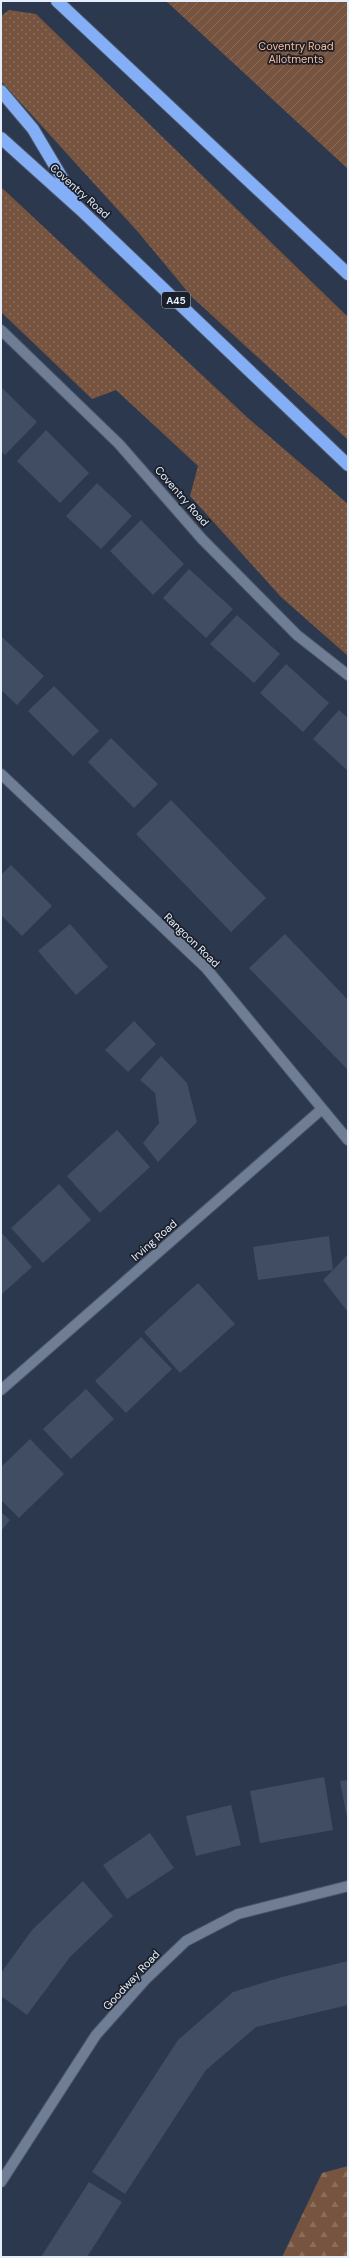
<svg xmlns="http://www.w3.org/2000/svg" width="349" height="2258" font-family="'DM Sans',sans-serif">
  <style>
    .grass { fill: url(#grass-dots) }
    .forest { fill: url(#forest-firs) }
    .garden { fill: url(#garden-furrows) }
    .building { fill: #404d63 }
    .lines { fill: none; stroke-linecap: round; stroke-linejoin: round }
    .minor-casing { stroke: #4b5567; stroke-width: 12 }
    .highway-casing { stroke: #4b5567; stroke-width: 14 }
    .minor { stroke: #6f7d95; stroke-width: 10 }
    .highway { stroke: #84aef6; stroke-width: 12 }
    .labels { text-anchor: middle; dominant-baseline: central; stroke-width: 3.5; stroke-linejoin: round; paint-order: stroke }
    .shield { fill: #1a1f29; stroke: #a9b0bd; stroke-width: 1 }
    .shield-label { font-size: 10px; font-weight: bold; fill: #e6eefc }
    .park-label { font-size: 11px; fill: #fcba93; stroke: #1a1f29 }
    .street-label { font-size: 11px; fill: #e6eefc; stroke: #1a1f29 }
  </style>
  <defs>
    <pattern id="grass-dots" width="8" height="8" patternUnits="userSpaceOnUse"><rect width="8" height="8" fill="#77543f"/><path d="M2 2h.1M6 6h.1" fill="none" stroke="#8a6d5c" stroke-width="1.8" stroke-linecap="round"/></pattern>
    <pattern id="forest-firs" width="22" height="20" patternUnits="userSpaceOnUse"><rect width="22" height="20" fill="#77543f"/><path d="M5 1l3.5 6h-7zM16 11l3.5 6h-7z" fill="#8a6d5c"/></pattern>
    <pattern id="garden-furrows" width="10" height="10" patternUnits="userSpaceOnUse"><rect width="10" height="10" fill="#77543f"/><path d="M-1 1l2-2M0 10L10 0M9 11l2-2" fill="none" stroke="#8a6d5c"/></pattern>
  </defs>
  <rect width="100%" height="100%" fill="#2c384d"/>
  <path class="grass" d="M9 10 36 14 348 317V440L192 297 138 232 1 81V16Z
    M1 187 248 418 348 504V656L281 597 190 496 198 466 116 390 92 399 1 312Z"/>
  <path class="forest" d="M348 2166V2257H282L322 2173Z"/>
  <path class="garden" d="M166 1H348V169Z"/>
  <path class="building" d="M1 387 37 422 5 455 1 451Z
    M46 430 89 473 60 503 17 461Z
    M97 483 132 516 101 549 66 516Z
    M141 520 184 564 153 595 110 551Z
    M189 569 233 609 206 638 163 598Z
    M237 615 280 654 254 683 210 644Z
    M1 636 44 676 17 705 1 690Z
    M286 664 329 703 303 732 260 693Z
    M54 686 99 731 73 756 28 711Z
    M339 710 348 718V771L313 739Z
    M111 738 158 784 134 808 88 762Z
    M171 800 266 898 231 932 136 834Z
    M11 865 52 906 22 936 1 915V875Z
    M70 924 108 967 76 995 38 951Z
    M285 934 348 1000V1070L249 968Z
    M134 1021 156 1044 128 1072 105 1050Z
    M161 1056 187 1083 197 1122 158 1162 143 1143 159 1123 155 1093 140 1080Z
    M117 1130 150 1167 100 1213 67 1176Z
    M59 1184 91 1220 43 1263 11 1228Z
    M1 1232 32 1267 1 1295Z
    M329 1236 333 1270 348 1254V1312L323 1280 333 1270 258 1280 253 1247Z
    M198 1283 235 1324 180 1373 144 1332Z
    M141 1337 172 1369 126 1413 95 1381Z
    M86 1389 114 1419 71 1459 43 1429Z
    M30 1439 64 1474 19 1518 1 1500V1467Z
    M1 1512 10 1520 1 1531Z
    M324 1777 333 1830 260 1843 250 1791Z
    M348 1780V1818H347L340 1781Z
    M231 1805 241 1845 196 1856 186 1816Z
    M150 1833 174 1868 127 1899 103 1865Z
    M83 1881 113 1916 70 1957 27 2015 1 1996V1973L32 1930Z
    M348 1961V2005L256 2027 234 2046 206 2070 125 2194 92 2172 178 2040 233 1992 282 1977Z
    M89 2182 122 2202 87 2257H41Z"/>
  <g class="lines">
    <g class="minor-casing">
      <path id="minor" d="M1 330 119 444 202 539 297 635 348 675
        M1 774 206 968 348 1140
        M1 1390 322 1109
        M1 2182 96 2035 145 1980 186 1941 238 1914 348 1886"/>
    </g>
    <g class="highway-casing">
      <path id="highway" d="M57 1 348 274
        M1 91 33 129 74 198
        M1 138 81 210 348 465"/>
    </g>
    <use href="#minor" class="minor"/>
    <use href="#highway" class="highway"/>
  </g>
  <g class="labels">
    <rect class="shield" x="162" y="292" width="28" height="16" rx="3"/>
    <g class="shield-label">
      <text x="176" y="300">A45</text>
    </g>
    <g class="park-label">
      <text x="296" y="46">Coventry Road<tspan x="296" dy="13">Allotments</tspan></text>
    </g>
    <g class="street-label">
      <text transform="translate(80 191) rotate(42)">Coventry Road</text>
      <text transform="translate(182 496) rotate(49)">Coventry Road</text>
      <text transform="translate(192 940) rotate(44)">Rangoon Road</text>
      <text transform="translate(154 1240) rotate(-41)">Irving Road</text>
      <text transform="translate(131 1980) rotate(-47)">Goodway Road</text>
    </g>
  </g>
  <rect width="349" height="2258" fill="none" stroke="#e6eefc" stroke-width="4"/>
</svg>
